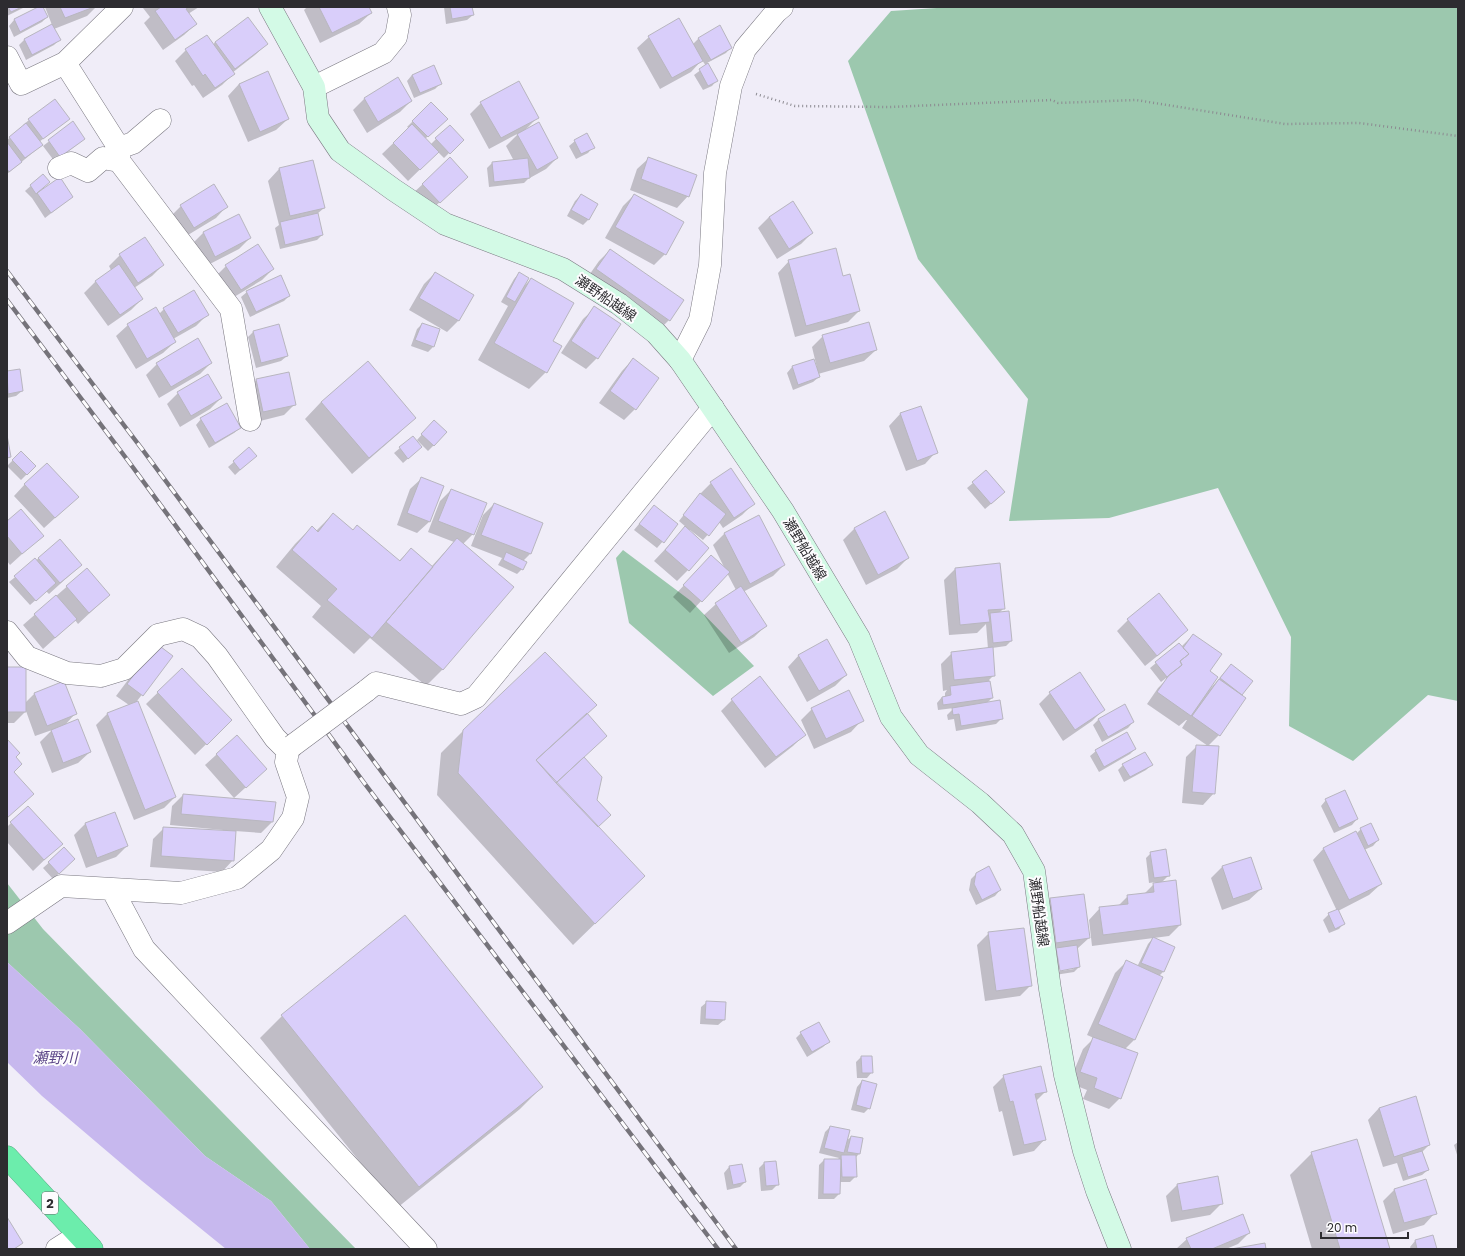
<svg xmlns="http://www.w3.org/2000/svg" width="1465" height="1256" font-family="Poppins,'Noto Sans JP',sans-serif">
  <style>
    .green { fill: #9cc8ae }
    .water { fill: #c7b8ee }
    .shadow { fill: #0003; fill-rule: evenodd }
    .building { fill: #d9cefa; stroke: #b8b6bf }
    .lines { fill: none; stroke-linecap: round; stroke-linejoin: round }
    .street-casing { stroke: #7a7881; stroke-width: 23 }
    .secondary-casing { stroke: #7a7881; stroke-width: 23 }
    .highway-casing { stroke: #56a981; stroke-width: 23 }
    .path { stroke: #8c8a91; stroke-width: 2.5; stroke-dasharray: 1 3; stroke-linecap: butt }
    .street { stroke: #fff; stroke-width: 22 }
    .secondary { stroke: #d3fae6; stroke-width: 22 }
    .highway { stroke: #6cedac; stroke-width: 22 }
    .rail-casing { stroke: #75737a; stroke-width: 4.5 }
    .rail { stroke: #fdfcfe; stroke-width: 3; stroke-dasharray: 9; stroke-linecap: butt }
    .street-bridge-casing { stroke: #7a7881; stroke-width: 23; stroke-linecap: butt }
    .street-bridge { stroke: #fff; stroke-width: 22 }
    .labels { text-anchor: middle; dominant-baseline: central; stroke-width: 4; stroke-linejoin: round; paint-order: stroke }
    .shield { fill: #fdfcfe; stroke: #6b6a6e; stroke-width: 1 }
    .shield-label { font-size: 13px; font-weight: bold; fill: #2d2c30 }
    .street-label { font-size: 14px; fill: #2d2c30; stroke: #fdfcfe }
    .water-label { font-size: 15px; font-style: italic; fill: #5d4889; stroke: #fdfcfe }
  </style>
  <rect width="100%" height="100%" fill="#f0edf8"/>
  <path class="green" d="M952 7H1458V701L1428 695 1353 761 1289 726 1291 637 1218 488 1109 518 1009 521 1028 399 918 259 848 61 891 11Z
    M623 550 691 601 754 666 713 696 629 623 616 558Z
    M7 883 43 929 356 1249H310L271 1201 205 1156 80 1029 7 962Z"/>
  <path class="water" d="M7 962 80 1029 205 1156 271 1201 310 1249H226L142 1181 42 1096 7 1062Z"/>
  <path class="shadow" d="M7 7H25L7 16Z
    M40 7H42L47 17 42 22 14 37 9 26 14 20Z
    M45 7H96L87 16 54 29 59 40 54 45 26 60 19 45 24 40 52 25Z
    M144 7H199L188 14 196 24 184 35 163 50 144 23 150 17 143 8Z
    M307 7H368L371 13 359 24 320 43 304 10Z
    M444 7H471L473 15 467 20 446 24Z
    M649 37 692 45 699 38 731 47 726 53 707 63 717 80 712 86 703 90 694 75 706 66 702 60 691 72 660 89 637 48Z
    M215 42 267 44 255 55 232 73 233 74 222 85 203 98 194 85 192 86 175 61 186 50 213 45Z
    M267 72 288 119 276 130 248 142 228 96 239 84Z
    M412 75 441 83 435 89 414 98 407 81Z
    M397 78 411 101 400 112 367 133 353 110 364 99Z
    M431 103 446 119 425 139 430 145 436 139 462 140 444 158 438 152 408 181 382 154 409 128 407 127Z
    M481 103 537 118 525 130 557 158 546 169 528 179 524 183 489 187 487 168 492 163 514 161 506 146 519 133 489 149 470 114Z
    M29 120 63 124 39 142 41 145 36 150 7 174V140L24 126 23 125Z
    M73 123 84 139 55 162 43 146Z
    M575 141 593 147 588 153 576 159 569 146Z
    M649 158 688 196 677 208 630 190 637 169Z
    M450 159 455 188 428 213 411 195Z
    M313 161 324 208 317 214 322 235 317 240 280 249 275 228 279 225 268 181 279 169Z
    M43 175 49 182 41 190 72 197 45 218 32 198 25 191Z
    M581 195 597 204 588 220 583 225 567 216 575 201Z
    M634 195 665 254 654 265 605 238 623 206Z
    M792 202 812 233 801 244 777 259 758 228 769 217Z
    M181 206H227L216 218 183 238 170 217Z
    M238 215 250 238 239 249 204 267 192 244 203 233Z
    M610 250 669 320 658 331 585 281 599 261Z
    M120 255 163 265 152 276 134 288 142 299 131 310 108 326 84 293 96 281 111 270 109 266Z
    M789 261 843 277 859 311 848 322 795 337 778 273Z
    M226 266 273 269 262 280 229 300 215 277Z
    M435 273 473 296 458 321 447 332 409 310 424 284Z
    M519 273 523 287 531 279 551 341 546 372 529 389 478 360 508 306 501 302 514 279Z
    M193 291 207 315 196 326 173 339 175 342 163 353 136 369 116 336 128 325 159 314 164 309Z
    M247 292 289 296 284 301 250 317 241 297Z
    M595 308 597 358 586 369 561 353 583 319Z
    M422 324 433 347 428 352 411 346 417 329Z
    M279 325 287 356 281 361 256 368 248 337 253 332Z
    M823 336 876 350 864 361 818 374 819 377 813 382 793 390 787 373 792 367 817 368 812 347Z
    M633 359 635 409 624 420 599 403 622 371Z
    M211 363 200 374 159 398 146 375 157 364Z
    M19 370 22 391 16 396 7 398V372Z
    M256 380 295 404 284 415 252 423 245 391Z
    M178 393 221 398 210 409 180 427 167 404Z
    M321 402 414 418 398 434 352 474 305 419Z
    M900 414 936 452 925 464 906 471 889 426Z
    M201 419 240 428 234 433 209 448 196 425Z
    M434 421 446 433 428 451 417 440Z
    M413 437 421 447 403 463 394 453Z
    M249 449 250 461 235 475 228 467Z
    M21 452 35 466 21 480 7 466Z
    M730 470 753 504 742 515 723 528 719 522 703 540 690 530 688 531V570L677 581 654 561 686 527 679 521 700 494 711 483Z
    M422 478 442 486 429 522 417 533 397 525 410 489Z
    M973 483 998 498 985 509 967 488Z
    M25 484 66 508 44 528 14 496Z
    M451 490 473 534 463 544 513 587 442 670 426 686 370 638 354 654 312 617 321 606 276 567 295 544 312 527 316 531 333 514 353 531 399 561 411 549 431 567 454 542 428 532 440 501Z
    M494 504 542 524 530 554 523 561 522 569 517 574 498 565 502 558 471 546 483 515Z
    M654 506 677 525 657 548 634 530Z
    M884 513 908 558 897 569 866 585 843 540 854 529Z
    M759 516 784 565 773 576 743 592 766 626 754 637 729 653 704 615 716 604 736 590 727 573 690 613 673 597 700 568 725 569 713 545 724 534Z
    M7 522 42 536 10 565 7 561Z
    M39 558 81 565 49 594 46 591 30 605 9 582Z
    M999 564 1004 608 999 613 1011 641 1006 646 992 648 994 675 989 680 992 698 986 704 1002 718 996 724 956 731 954 719 948 720 947 715 954 708 938 710 937 703 942 697H945V693L947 690 943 691 941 664 952 653 988 649 986 624 977 633 949 635 944 580 955 569Z
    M87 569 109 595 78 624 75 620 43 649 23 625Z
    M1128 620 1187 630 1176 641 1145 666 1117 631Z
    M1193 635 1209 672V690L1231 665 1251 681 1240 695 1219 735 1208 746 1182 728 1187 720H1186L1179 726 1147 704 1158 688 1167 679 1166 678 1161 682 1150 668 1156 663 1181 647Z
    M799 655 846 675 835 686 807 702 788 667Z
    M146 656H172L137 701 175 797 164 808 134 820 96 725 107 714 129 705 116 696Z
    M7 668 25 703 35 693 75 714 64 726 90 752 78 763 52 773 40 742 52 730 35 736 26 711 14 723H7Z
    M182 669 231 720 195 755 146 704Z
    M1050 693 1103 710 1092 721 1063 741 1039 704Z
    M732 700 804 735 793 746 765 768 721 711Z
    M1124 706 1133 722 1128 728 1102 742 1093 725 1098 720Z
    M812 709 862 720 851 732 814 749 801 720Z
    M586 714 583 758 596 800 597 827 644 876 573 945 437 795 441 753 463 731Z
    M237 736 266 769 234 798 205 765Z
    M1197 746 1214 793 1203 805 1182 803 1186 757Z
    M1135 749 1130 754 1099 772 1090 756 1096 751Z
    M1123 765H1151L1146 770 1124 782 1118 770Z
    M183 795 272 822 261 833 235 831 233 860 222 872 150 867 153 839 164 828 223 832V830L170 825 172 806Z
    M1326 800 1357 819 1352 825 1334 833 1321 806Z
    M115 813 127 846 116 857 86 868 74 835 85 824Z
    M11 823 61 844 33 871 7 842V827Z
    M1361 829 1378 840 1373 846 1364 850 1381 884 1369 895 1338 911 1344 923 1339 929 1329 933 1323 920 1329 914 1337 911 1313 860 1324 848 1356 834Z
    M64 849 68 865 53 879 43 868Z
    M1151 853 1169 875 1161 883 1180 925 1169 936 1092 946 1089 920 1100 908 1118 906 1128 896 1144 894 1156 882 1149 883 1146 858Z
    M1250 858 1261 889 1249 900 1222 910 1211 878 1222 867Z
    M976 874 1000 890 995 896 976 905 969 890 971 879Z
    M1051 899 1089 938 1077 949 1079 967 1074 972 1055 975 1039 910ZM1074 967V969L1055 972V970Z
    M989 933 1031 985 1020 996 985 1001 977 945Z
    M1153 938 1174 947 1163 972 1159 976 1135 1039 1125 1049 1120 1098 1109 1109 1083 1099 1087 1090 1069 1083 1083 1049 1094 1038 1087 1035 1115 973 1126 962 1137 967 1148 944Z
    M707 1002 724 1020 718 1025 700 1024 701 1007Z
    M282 1016 542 1087 520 1109 397 1208 260 1038Z
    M801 1033 829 1041 823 1047 807 1057 796 1038Z
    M861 1057 872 1072 867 1078H857L856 1062Z
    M1004 1076 1046 1091 1036 1101 1045 1139 1034 1151 1013 1156 1002 1111 999 1112 993 1087Z
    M862 1081 869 1108 864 1113 851 1110 857 1087Z
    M1415 1097 1429 1145 1422 1152 1428 1170 1422 1175 1403 1181 1397 1163 1383 1167 1368 1120 1379 1108Z
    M830 1127 846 1141 851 1137 862 1139 859 1154 855 1158 856 1176 850 1182H839V1194L834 1199H818L819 1165 824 1160H837L839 1158 819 1153 825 1132Z
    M1458 1142V1158L1454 1145Z
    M1312 1153 1389 1249H1312L1290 1175Z
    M764 1163 778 1184 772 1190 761 1191 759 1168Z
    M742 1165 745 1182 740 1187 727 1190 724 1173 729 1167Z
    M1177 1185 1222 1203 1210 1215 1171 1222 1166 1196Z
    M1394 1190 1435 1213 1424 1225 1393 1234 1383 1201Z
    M1249 1233 1238 1244 1226 1249H1176L1187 1239Z
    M1415 1241 1436 1249H1411L1410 1247Z"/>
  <path class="building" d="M8 7H22L11 12Z
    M38 7H43L48 17 20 32 14 19Z
    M60 7H94L65 18Z
    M161 7H189L186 9 197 24 175 40 155 11Z
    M319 7H369L372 13 332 33Z
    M450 7H472L474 15 452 19Z
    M248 17 268 44 235 69 215 42Z
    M679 18 703 61 672 78 648 36Z
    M52 24 61 40 32 55 24 39Z
    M720 25 732 48 711 60 698 38Z
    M207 35 235 74 215 88 205 74 203 76 185 49Z
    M708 63 718 81 708 86 699 69Z
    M434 65 442 84 420 93 412 75Z
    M268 71 289 119 260 132 239 84Z
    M398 77 412 101 378 122 364 98Z
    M519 81 539 118 501 138 480 102Z
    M55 99 70 119 43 139 28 119Z
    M431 102 448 119 428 137 412 121Z
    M73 121 85 139 60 157 48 140Z
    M539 122 558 158 537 170 517 134Z
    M26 123 43 145 25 158 9 137Z
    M412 124 439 152 420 170 393 143Z
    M450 125 464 140 450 154 435 138Z
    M587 133 595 148 581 154 574 140Z
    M7 142 22 162 9 172 7 169Z
    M450 157 468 177 440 203 422 184Z
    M648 157 697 175 689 197 641 179Z
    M528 158 530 178 494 182 492 162Z
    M313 160 325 208 290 216 279 168Z
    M43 174 50 182 36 194 30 185Z
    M60 177 73 197 51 213 37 193Z
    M214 184 228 207 194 228 180 205Z
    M581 194 598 204 589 220 571 210Z
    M634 194 684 222 666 255 615 227Z
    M793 201 813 233 789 249 769 217Z
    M318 213 323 235 285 245 280 222Z
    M239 214 251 238 215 257 203 232Z
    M145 237 164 265 138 283 119 254Z
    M258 244 274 269 241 290 225 265Z
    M836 248 843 276 850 274 860 311 806 326 788 260Z
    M610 249 684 300 670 321 596 269Z
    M119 264 143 299 120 315 95 281Z
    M435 272 474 295 459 321 419 298Z
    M519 272 529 278 515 302 506 297Z
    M281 275 290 296 256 312 246 291Z
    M531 278 574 303 553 341 562 346 547 373 494 343Z
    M194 290 209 315 178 333 163 308Z
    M594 306 621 324 598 359 571 341Z
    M156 307 176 342 147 359 127 324Z
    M869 322 877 350 830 363 822 335Z
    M422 323 440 329 434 347 415 340Z
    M279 324 288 356 261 363 253 331Z
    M198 338 212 363 171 387 156 363Z
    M633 358 659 378 636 410 610 391Z
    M814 359 820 377 798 385 792 366Z
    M368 361 416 418 369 458 321 402Z
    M20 369 23 391 8 394 7 371Z
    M289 372 296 405 263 412 256 379Z
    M208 374 222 398 191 416 177 392Z
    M227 403 241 428 215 443 200 418Z
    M921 406 938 453 917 461 900 413Z
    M434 420 447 432 434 446 421 434Z
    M7 435 11 457 7 458Z
    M413 436 422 447 408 459 399 447Z
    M249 447 257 456 240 470 233 461Z
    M21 451 36 466 27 475 12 460Z
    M47 463 79 497 55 518 24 484Z
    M731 468 755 504 734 518 710 482Z
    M986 470 1005 492 991 504 972 482Z
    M421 477 444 486 430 522 407 513Z
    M451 489 487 503 474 535 438 521Z
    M700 493 726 514 709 536 683 515Z
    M494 503 543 523 531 554 481 535Z
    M654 505 678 524 664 543 639 524Z
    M21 509 44 536 22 554 7 536V521Z
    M885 511 909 558 878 575 854 528Z
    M333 513 353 530 357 525 400 561 411 548 433 567 372 638 327 600 337 589 292 550 312 526 318 532Z
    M759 515 785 565 750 584 724 533Z
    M685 526 709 548 689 571 665 550Z
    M457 538 514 587 443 670 386 622Z
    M60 539 82 565 60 583 38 558Z
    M506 552 527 562 523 570 503 560Z
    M711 555 730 572 702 602 683 585Z
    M35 558 56 583 36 601 14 576Z
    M1000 563 1005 609 988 610 990 622 960 625 955 568Z
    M87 568 110 595 89 613 66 586Z
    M741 586 767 626 741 643 715 603Z
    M1159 593 1188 630 1157 656 1127 619Z
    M56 595 77 619 55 638 34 614Z
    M1009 611 1012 641 993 643 990 613Z
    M1193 634 1222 654 1210 671 1218 677 1191 716 1157 692 1169 675 1182 665 1180 661 1189 654 1183 648Z
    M827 639 847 675 819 691 798 655Z
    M1179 643 1189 654 1180 661 1182 665 1167 677 1155 662Z
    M157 644 173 656 143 696 127 684Z
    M993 647 995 676 954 680 951 652Z
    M545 652 597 705 536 760 645 876 595 924 458 773 463 730Z
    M1231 664 1253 681 1242 695 1220 678Z
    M7 667H26V712H7Z
    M182 668 232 720 207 745 157 692Z
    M1080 672 1105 710 1075 730 1049 692Z
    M760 676 806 735 776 757 731 699Z
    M1219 679 1246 698 1220 736 1192 716Z
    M64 681 77 714 47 726 34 693Z
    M990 681 993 698 943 705 942 697 951 695 950 686Z
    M849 690 864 721 826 739 811 708Z
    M1000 700 1003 719 961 726 959 714 953 715 952 708Z
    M138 701 176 797 145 810 107 713Z
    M1125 704 1134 722 1108 737 1098 719Z
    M587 713 607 736 556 783 536 760Z
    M78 719 91 752 63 763 51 730Z
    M1127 732 1136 749 1104 767 1095 750Z
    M237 735 267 769 246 788 216 754Z
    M7 739 20 753 16 757 22 764 14 772 34 794 7 818Z
    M1196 745 1219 746 1215 794 1192 792Z
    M1145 752 1153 765 1130 777 1122 764Z
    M584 757 602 777 597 800 611 815 598 827 556 783Z
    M1345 790 1358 819 1339 828 1325 799Z
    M183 794 276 802 273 822 181 814Z
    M28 806 63 844 44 860 10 822Z
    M115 812 128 846 97 858 85 823Z
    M1371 823 1379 840 1368 846 1360 828Z
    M163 827 236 831 234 861 161 856Z
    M1356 831 1382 884 1349 900 1323 848Z
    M64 847 75 859 59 874 48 862Z
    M1166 849 1170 876 1154 878 1150 852Z
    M1251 857 1262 889 1233 899 1222 866Z
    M989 866 1001 890 982 900 974 884 976 873Z
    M1176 880 1181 925 1103 935 1099 907 1128 904 1127 895 1154 892 1153 883Z
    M1084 894 1090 938 1056 943 1050 898Z
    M1338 909 1345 924 1335 929 1328 913Z
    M405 915 543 1087 419 1187 281 1015Z
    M1024 928 1032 986 996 991 988 932Z
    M1153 937 1175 947 1164 972 1141 963Z
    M1077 945 1080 967 1060 971 1056 948Z
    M1126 960 1163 977 1135 1040 1098 1024Z
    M706 1001 726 1002 725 1020 705 1019Z
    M819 1022 830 1042 812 1052 800 1032Z
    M1093 1037 1138 1053 1121 1099 1094 1088 1097 1078 1080 1072Z
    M861 1056H872L873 1073H862Z
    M1041 1066 1047 1092 1035 1094 1046 1140 1024 1145 1013 1101 1010 1102 1003 1075Z
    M862 1080 877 1084 870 1109 856 1105Z
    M1416 1096 1430 1145 1394 1157 1379 1108Z
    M830 1126 850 1130 844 1153 824 1148Z
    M851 1136 863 1138 860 1154 847 1152Z
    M1357 1139 1390 1249H1340L1311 1152Z
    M1422 1151 1429 1170 1408 1177 1402 1157Z
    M841 1155H856L857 1177H842Z
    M824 1159H841L840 1194H823Z
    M776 1161 779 1185 766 1186 764 1162Z
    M742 1164 746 1182 733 1185 729 1166Z
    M1218 1176 1223 1204 1182 1211 1177 1184Z
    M1426 1179 1437 1214 1404 1223 1394 1189Z
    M1243 1214 1250 1233 1212 1249H1191L1186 1238Z
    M7 1217 23 1243 14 1249H7Z
    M1433 1235 1437 1249H1417L1415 1240Z
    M1265 1243 1266 1249H1231Z"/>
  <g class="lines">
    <g class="street-casing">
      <path id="street" d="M7 57 21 84 65 63 122 7
        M65 63 119 148V161L231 309 250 420
        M314 87 383 53 396 37 400 15 398 7
        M119 148 133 143 160 120
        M59 168 71 163 88 171 103 158 119 161
        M680 360 700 320 710 265 715 173 731 86 745 49 776 12 782 7
        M7 632 27 657 67 673 101 676 124 669 158 635 183 629 200 637 217 656 275 738 288 751
        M366 691 376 683 461 704 476 697 713 408
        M112 889 144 949 426 1249
        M7 923 61 886 181 893 237 878 271 850 293 818 298 797 286 762 288 751 292 746
        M57 1249 79 1235"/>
    </g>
    <g class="secondary-casing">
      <path id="secondary" d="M270 7 314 87 318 118 340 151 394 190 445 224 563 269 619 304 656 333 680 360 783 511 859 638 891 717 919 755 980 803 1013 834 1034 871 1050 989 1065 1075 1084 1151 1097 1191 1120 1249"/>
    </g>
    <g class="highway-casing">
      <path id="highway" d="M7 1157 92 1249"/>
    </g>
    <path class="path" d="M756 94 795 106 890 107 1052 100 1058 103 1136 100 1285 124 1359 123 1458 136"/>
    <use href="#street" class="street"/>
    <use href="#secondary" class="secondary"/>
    <use href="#highway" class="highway"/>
    <g class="rail-casing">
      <path id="rail" d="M7 271 142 449 736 1249
        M7 300 129 462 365 784 718 1249"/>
    </g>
    <use href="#rail" class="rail"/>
    <g class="street-bridge-casing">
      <path id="street-bridge" d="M292 746 366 691"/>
    </g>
    <use href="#street-bridge" class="street-bridge"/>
  </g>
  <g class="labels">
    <rect class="shield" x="42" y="1192" width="16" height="22" rx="3"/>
    <g class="shield-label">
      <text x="50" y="1203">2</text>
    </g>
    <g class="street-label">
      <text transform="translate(606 298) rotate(34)">瀬野船越線</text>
      <text transform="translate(805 549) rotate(59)">瀬野船越線</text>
      <text transform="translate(1039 912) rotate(82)">瀬野船越線</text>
    </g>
    <g class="water-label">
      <text x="55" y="1057">瀬野川</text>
    </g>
  </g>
  <rect width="1465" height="1256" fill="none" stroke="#2d2c30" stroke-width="16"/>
  <path d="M1321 1232v6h87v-6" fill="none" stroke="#2d2c30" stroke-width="2"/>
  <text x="1327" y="1232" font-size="12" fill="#2d2c30" stroke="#fdfcfe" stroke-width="3" paint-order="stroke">20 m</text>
</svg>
